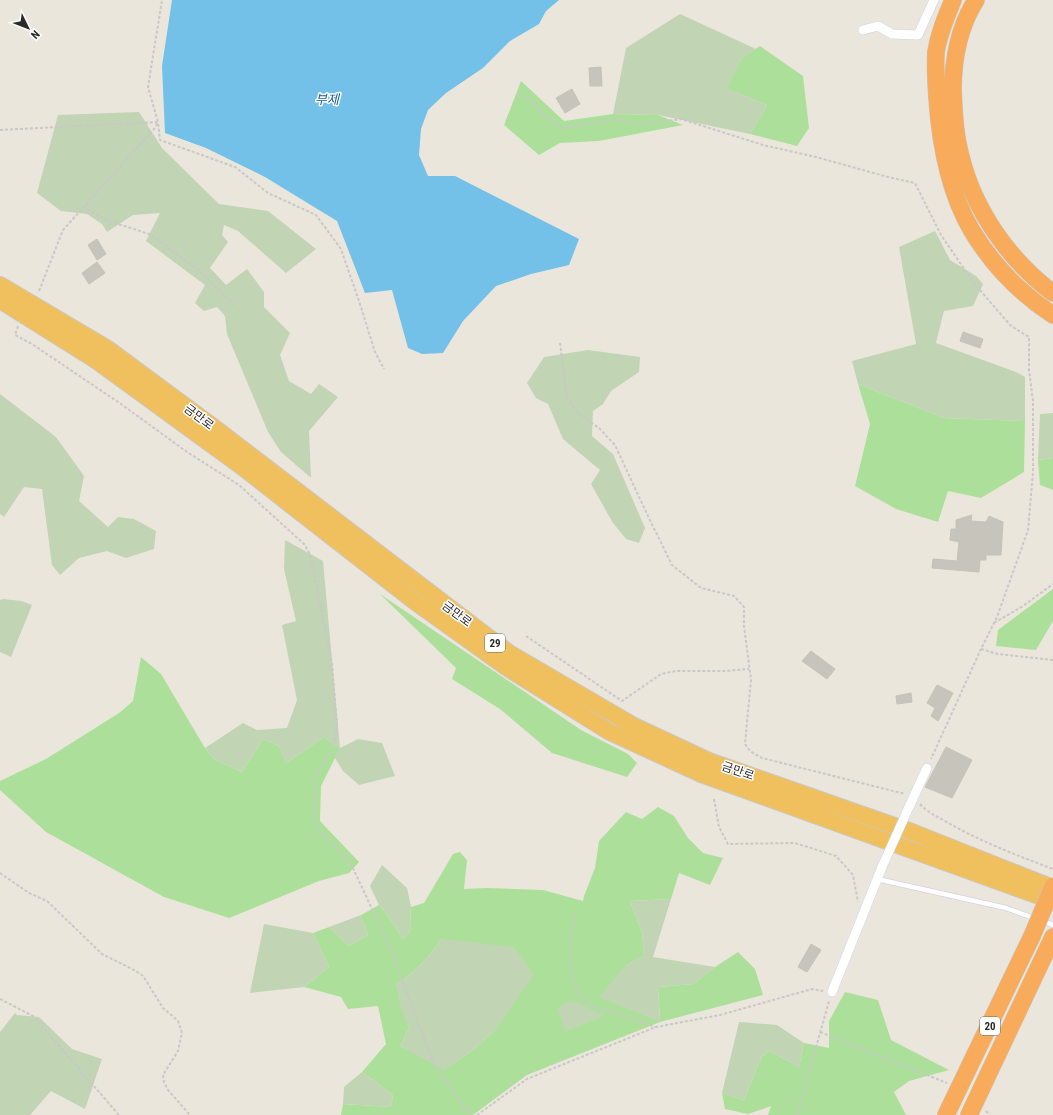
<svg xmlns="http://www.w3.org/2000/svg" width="1053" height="1115" font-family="'Roboto Condensed','Noto Sans KR',sans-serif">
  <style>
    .green { fill: #ace09a; fill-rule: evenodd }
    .cemetery { fill: #c1d4b4 }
    .water { fill: #73c0e9 }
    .building { fill: #c7c4bb; stroke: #c6c2b6 }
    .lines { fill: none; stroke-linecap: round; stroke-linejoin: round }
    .service-casing { stroke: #d1d3e2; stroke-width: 6 }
    .minor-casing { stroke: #d1d3e2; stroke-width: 10 }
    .trunk-casing { stroke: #c8c8c8; stroke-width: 18 }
    .motorway-casing { stroke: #c8c8c8; stroke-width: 18 }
    .path { stroke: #c8c8c8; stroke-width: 2; stroke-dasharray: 3 2; stroke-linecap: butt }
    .service { stroke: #fff; stroke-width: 4.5 }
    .minor { stroke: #fff; stroke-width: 9 }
    .trunk { stroke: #f1c05e; stroke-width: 16 }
    .motorway { stroke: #f7ab5b; stroke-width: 17 }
    .minor-bridge-casing { stroke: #d1d3e2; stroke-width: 10; stroke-linecap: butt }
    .motorway-bridge-casing { stroke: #c8c8c8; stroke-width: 18; stroke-linecap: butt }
    .minor-bridge { stroke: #fff; stroke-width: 9 }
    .motorway-bridge { stroke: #f7ab5b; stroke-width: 17 }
    .labels { text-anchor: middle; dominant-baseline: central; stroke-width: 3; stroke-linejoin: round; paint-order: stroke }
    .shield { fill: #fff; stroke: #6a6a6a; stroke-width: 1 }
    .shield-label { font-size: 11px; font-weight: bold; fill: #2a2a2a }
    .street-label { font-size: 12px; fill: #2a2a2a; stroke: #fff }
    .water-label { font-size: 13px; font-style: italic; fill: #135d94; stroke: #fff }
  </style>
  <rect width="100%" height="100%" fill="#ebe6dc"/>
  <path class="green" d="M760 46 803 76 809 128 797 146 750 134 767 105 726 88 742 58Z
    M521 81 564 121 613 114 658 115 683 125 599 141 560 143 539 155 504 125Z
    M858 384 944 418 1025 421 1024 472 981 498 948 491 938 522 896 509 855 486 870 424Z
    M1053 458V490L1040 485 1038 460Z
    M1053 589V621L1036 650 996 646 998 630Z
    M380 594 581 730 628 754 637 763 627 777 552 753 500 709 452 679 456 668Z
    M141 657 161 674 205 748 214 759 242 772 263 739 279 746 286 763 324 737 340 748 321 786 320 821 359 862 349 873 319 881 229 918 164 897 46 832 0 790V781L46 759 119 713 133 701Z
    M658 807 674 816 688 838 703 853 723 858 710 885 679 873 671 899 630 901 642 932 644 956 625 966 660 1021 658 987 693 984 715 967 738 952 755 969 763 995 660 1022 527 1075 473 1115H341L343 1104 391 1107 393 1095 362 1072 386 1044 378 1006 348 1009 341 997 304 987 329 967 313 933 329 927 349 946 368 935 361 915 379 905 390 919 403 939 410 932 411 907 424 903 453 854 460 852 467 860 464 889 487 888 543 890 583 901 584 896 595 868 599 841 626 812 642 819ZM441 939 496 1029 473 1050 445 1069 400 1046 409 1028 396 984C414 973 429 958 441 939Z
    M845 992 878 1000 891 1040 949 1070 909 1081 894 1092 906 1115H768L771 1106 748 1114 725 1109 722 1093 744 1100 762 1056 770 1051 799 1067 804 1043 829 1048V1021Z"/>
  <path class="cemetery" d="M680 14 756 49 742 58 727 88 767 105 750 134 658 115 613 114 626 48Z
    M139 112 162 148 219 204 268 211 316 249 286 273 238 231 224 225 222 235 228 242 210 268 226 285 247 269 264 292V307L290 333 280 355 289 381 311 394 319 384 338 397 309 431 311 478 281 452 268 432 227 334 225 316 217 307 204 311 195 303 205 285 146 241 160 213 133 215 107 232 102 224 87 214 61 211 37 193 58 115Z
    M935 231 950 260 976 276 983 284 973 306 944 311 936 343 1016 372 1025 377V421L944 418 858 384 852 361 916 344 899 247Z
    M588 350 640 357 639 372 611 391 603 404 593 411 592 436 613 454 645 528 639 543 626 539 613 523 591 484 600 470 563 439 548 404 536 398 527 383 544 357Z
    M0 394 56 437 84 476 79 501 108 527 118 517 134 519 156 531 154 549 126 558 107 551 79 558 60 575 52 565 42 489 24 487 4 517 0 514Z
    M1053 413V458L1038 460 1040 414Z
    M285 540 323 561 340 748 358 739 382 743 395 776 359 785 343 771 335 758 340 748 324 737 286 763 279 746 263 739 242 772 214 759 205 748 243 723 257 730 287 728 297 700 282 625 296 621 284 569Z
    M3 599 21 601 32 605 11 657 0 652V600Z
    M382 865 407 888 411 907 410 932 403 939 390 919 379 905 370 886Z
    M671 899 653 957 715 967 693 984 658 987 660 1022 599 997 625 966 644 956 642 932 630 901Z
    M361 915 368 935 349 946 329 927Z
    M264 924 313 933 329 967 304 987 250 993Z
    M441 939 514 947 534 975 496 1029 473 1050 444 1070 400 1046 409 1028 400 1006 396 984C414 973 429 958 441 939Z
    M573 1000 604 1016 565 1032 558 1008Z
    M15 1013 17 1015 39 1017 72 1049 102 1059 85 1109 51 1091 30 1115H0V1032Z
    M739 1022 777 1025 804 1043 799 1067 770 1051 762 1056 744 1100 722 1093Z
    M362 1072 393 1095 391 1107 343 1104 344 1087Z"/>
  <path class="water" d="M172 0H559L546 11 539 24 510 41 483 68 446 93 428 110 421 129 419 155 428 176H455L579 239 569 265 531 274 496 286 463 321 443 353 422 354 408 348 392 290 365 293 337 221 265 177 206 148 165 133 162 66Z"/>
  <path class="building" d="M601 67 602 86H590L589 68Z
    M572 89 580 104 565 113 556 98Z
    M97 239 106 254 97 260 88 245Z
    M97 262 105 273 89 284 82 273Z
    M963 332 983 339 980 348 960 341Z
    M972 515 971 521 986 522 989 516 1003 522 1001 555H986V560H980L979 572 932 568 933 559 957 561 959 542 950 540 951 529H956V520Z
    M811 651 835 669 827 679 802 661Z
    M937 685 953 693 938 721 931 716 935 708 927 703Z
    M911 693 912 702 897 704 896 696Z
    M946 747 972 760 952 798 925 787Z
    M811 944 821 950 807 972 798 967Z"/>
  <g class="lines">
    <g class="service-casing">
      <path id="service" d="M877 879 1006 908 1053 925"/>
    </g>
    <g class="minor-casing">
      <path id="minor" d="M863 30 878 26 892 34 918 35 934 0
        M909 807 927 768
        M832 992 882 867"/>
    </g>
    <g class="trunk-casing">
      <path id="trunk" d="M0 285 108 349 212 426 509 653 634 726 709 761 912 832 1053 888
        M0 300 97 361 241 466 414 601 506 667 608 731 701 774 1053 901"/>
    </g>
    <g class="motorway-casing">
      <path id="motorway" d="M953 0C946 17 939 33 936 52 935 66 936 82 937 97 940 142 948 191 972 231 992 264 1021 294 1053 315
        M976 0C959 27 953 59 953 90 954 113 955 135 961 157 974 210 1009 260 1053 293
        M946 1115 1032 936
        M969 1115 1053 937"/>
    </g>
    <path class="path" d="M518 95 530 100 544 115 562 128 617 119 638 125 681 119 763 145 816 157 888 177 915 183 941 235 973 282 1011 326 1029 337V370L1033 401V472L1028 530 997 617 981 649 931 759
      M0 130 158 122 160 140 235 167 268 193 316 215 341 249 359 301 375 352 384 369
      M83 207 106 220 149 234 200 271 235 306
      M39 291 63 230 154 129 158 122 148 87 162 0
      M18 326 15 335 32 344 121 404 187 452 239 485 304 544 310 554 332 664 337 725 336 736 328 755 315 776 313 813 316 828 351 864 388 943 434 1064 470 1115
      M560 343 567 399 579 414 599 428 615 445 647 514 672 565 701 588 734 596 744 607V626L751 680 745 744 750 751 762 758 905 794
      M994 623 1023 606 1053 584
      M526 636 622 701 661 674 676 671H724L749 669
      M981 649 998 654 1053 660
      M714 799 719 827 728 844 795 843 836 856 853 875 858 902
      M920 804C927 812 936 816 945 821 979 841 1016 855 1053 869
      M0 873 29 893 47 901 102 954 136 971 143 976 163 1008 178 1021 182 1033 178 1051 163 1075 164 1082 168 1090 190 1115
      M574 915 569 959 578 995 593 1007 626 1016 655 1027
      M0 999 33 1016 119 1115
      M820 1032 947 1083
      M986 1111 990 1115
      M477 1115 527 1079 656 1027 720 1015 812 989 823 991
      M797 1115 829 1001"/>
    <use href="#service" class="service"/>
    <use href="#minor" class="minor"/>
    <use href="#trunk" class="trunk"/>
    <use href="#motorway" class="motorway"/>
    <g class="minor-bridge-casing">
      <path id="minor-bridge" d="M882 867 909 807"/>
    </g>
    <g class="motorway-bridge-casing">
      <path id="motorway-bridge" d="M1032 936 1053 886"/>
    </g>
    <use href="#minor-bridge" class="minor-bridge"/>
    <use href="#motorway-bridge" class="motorway-bridge"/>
  </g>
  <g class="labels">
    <g class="shield">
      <rect x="485" y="634" width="20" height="18" rx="3"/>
      <rect x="980" y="1017" width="20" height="18" rx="3"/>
    </g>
    <g class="shield-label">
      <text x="495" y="643">29</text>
      <text x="990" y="1026">20</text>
    </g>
    <g class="street-label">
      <text transform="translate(199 417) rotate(37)">금만로</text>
      <text transform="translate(457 614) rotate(37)">금만로</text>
      <text transform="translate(738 771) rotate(19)">금만로</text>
    </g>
    <g class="water-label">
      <text x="327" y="99">부제</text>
    </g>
  </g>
  <g transform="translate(28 28) rotate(133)" stroke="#ffffff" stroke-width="3" paint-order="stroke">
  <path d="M0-3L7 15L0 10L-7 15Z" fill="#2a2a2a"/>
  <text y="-6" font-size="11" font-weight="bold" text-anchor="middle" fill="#2a2a2a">N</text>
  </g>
</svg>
